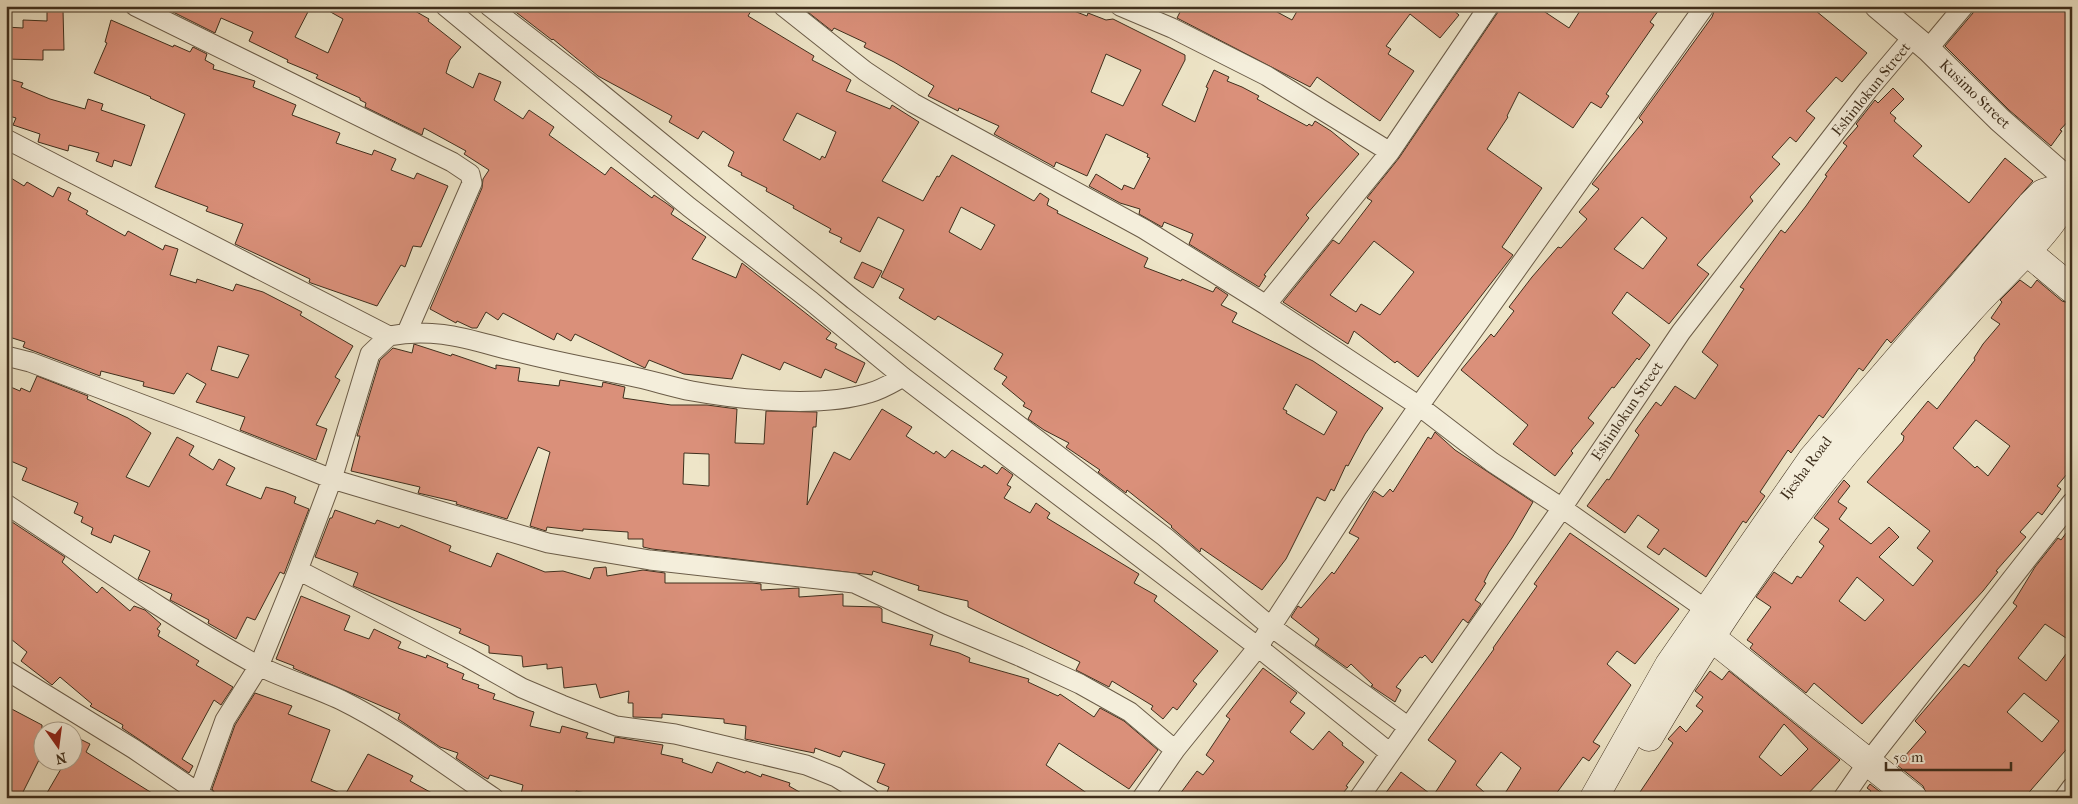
<svg xmlns="http://www.w3.org/2000/svg" width="2078" height="804" font-family="'IM FELL French Canon',serif">
  <style>
    .building { fill: #da907a; stroke: #3f2f1d; fill-rule: evenodd }
    .lines { fill: none; stroke-linecap: round; stroke-linejoin: round }
    .minor-casing { stroke: #6b5c48; stroke-width: 21 }
    .tertiary-casing { stroke: #6b5c48; stroke-width: 26 }
    .secondary-casing { stroke: #3f2f1d; stroke-width: 29 }
    .minor { stroke: #f4eedb; stroke-width: 19 }
    .tertiary { stroke: #f4eedb; stroke-width: 24 }
    .secondary { stroke: #f4eedb; stroke-width: 28 }
    .labels { text-anchor: middle; dominant-baseline: central; stroke-width: 5; stroke-linejoin: round; paint-order: stroke }
    .street-label { font-size: 15px; fill: #3f2f1d; stroke: #f4eedb }
  </style>
  <rect width="100%" height="100%" fill="#eee5c8"/>
  <filter id="stains"><feTurbulence type="fractalNoise" baseFrequency=".004" numOctaves="4"/><feColorMatrix values="0 0 0 0 .2 0 0 0 0 .09 0 0 0 0 .02 0 0 0 .5 -.17"/></filter>
  <radialGradient id="worn" r=".72"><stop offset=".6" stop-color="#630" stop-opacity="0"/><stop offset="1" stop-color="#630" stop-opacity=".3"/></radialGradient>
  <path class="building" d="M161 6H311L295 37 328 53 343 19 320 6H418L415 11 429 19 428 21 461 47 450 60 446 73 473 88 479 73 501 82 494 100 523 119 529 110 554 127 549 135 605 175 611 167 652 198 654 195 666 203 674 209 671 214 706 237 692 259 736 278 742 263 831 333 826 339 837 344 835 348 865 363 856 383 825 369 821 378 784 362 780 370 742 354 732 379 684 374 649 360 645 368 575 334 571 341 557 333 554 340 503 313 498 320 486 312 477 328H472L457 321 456 323 430 309 482 188 483 179 489 170 464 154 466 151 424 128 422 135 365 107 366 103 360 100V98L316 78 318 75 287 62 288 60 249 41 253 32 221 18 215 33Z
    M508 6H754L748 16 814 56 812 60 851 80 846 91 890 109 892 105 919 122 882 181 923 201 937 176 939 177 952 155 1034 201 1040 193 1049 199 1047 205 1058 211 1057 213 1148 258 1144 267 1181 281 1182 279 1213 292 1216 287 1228 295 1221 305 1237 313 1232 322 1313 361 1383 408 1365 434 1348 466 1346 465 1334 491 1331 489 1325 501 1317 497 1286 559 1262 590 1201 548 1200 552 1171 527 1172 526 1127 490 1126 493 1098 472 1100 470 1066 447 1069 443 1044 430 1028 419 1032 411 1023 406 1025 403 1002 384 1007 377 994 369 1003 354 938 316 935 320 899 298 904 289 881 277 904 230 878 217 860 252 840 242 842 238 829 232 831 229 793 208 794 206 766 191 767 188 741 175 742 173 728 166 734 152 703 131 698 139 669 122 672 116 598 76 553 39 552 40ZM797 113 836 132 825 158 822 156 820 160 783 140ZM961 207 995 225 981 250 949 232ZM1296 384 1337 412 1324 435 1286 413 1287 411 1283 409Z
    M806 6H1061L1087 16 1088 13 1106 20 1113 19 1185 55V60L1162 105 1195 122 1208 88 1206 87 1214 70 1229 77 1227 81 1242 87 1259 96 1257 99 1307 126 1309 124 1312 126 1315 121 1331 131 1359 154 1306 215 1309 218 1264 275 1266 276 1259 287 1189 244 1193 234 1164 222 1162 227 1139 214 1140 209 1120 203 1089 186 1096 174 1122 190 1124 185 1134 189 1150 158 1147 157 1148 154 1106 134 1087 176 1056 162 1054 167 1051 165 994 134 999 126 959 108 958 111 928 96 934 86 894 62 864 47 866 43 834 28 832 31 804 9ZM1106 54 1141 70 1123 106 1091 92Z
    M1183 6H1266L1292 20 1300 6H1448L1459 15 1440 38 1410 14 1386 46 1391 49 1388 54 1414 71 1380 121 1317 77 1310 87 1177 18Z
    M1500 6H1536L1569 28 1583 6H1662L1650 22 1654 25 1606 94 1609 96 1601 108 1591 102 1573 128 1519 92 1507 116 1508 117 1487 149 1542 188 1502 247 1513 255 1418 377 1397 361 1395 363 1354 331 1348 344 1283 302 1333 240 1339 244 1372 201 1367 198 1399 158 1498 12ZM1374 241 1414 272 1380 315 1361 304 1356 312 1330 295Z
    M1716 6H1810L1867 53 1842 82 1836 77 1806 111 1815 118 1796 142 1790 137 1772 157 1780 164 1750 197 1753 201 1697 265 1709 274 1669 324 1627 292 1612 313 1650 345 1639 360 1637 358 1614 388 1612 387 1588 418 1594 423 1571 451 1573 453 1555 476 1513 444 1528 425 1461 370 1491 334 1494 337 1514 311 1509 307 1532 277 1558 247 1561 248 1587 219 1579 212 1599 189 1592 184 1643 122 1639 118 1712 17ZM1642 217 1667 238 1643 269 1614 249Z
    M1975 6H2072V117L2060 130 2062 131 2051 146 2009 110 1945 46 1973 13Z
    M63 10 64 50H43V60L6 59V27L23 28V20L47 21V11Z
    M111 20 173 47 174 45 190 52 193 47 207 54 205 60 214 65 213 69 255 81 253 87 296 105 292 115 340 133 336 143 372 155 374 150 396 159 391 170 414 179 417 173 448 186 421 247 413 246 405 267 401 265 377 306 311 283 309 282 310 279 235 244 243 224 206 211 208 207 155 187 185 114 150 98 151 97 94 73 107 43 105 42Z
    M6 78 23 83 21 87 50 99 85 109 88 99 103 104 101 110 145 125 131 166 114 160 112 167 96 161 99 153 69 145 68 151 38 142 40 134 13 125 16 118 6 115Z
    M1893 88 1904 99 1890 113 1896 118 1894 121 1922 146 1913 156 1969 203 2005 158 2033 181 1891 343 1887 339 1863 371 1859 368 1823 418 1819 415 1791 453 1788 450 1760 492 1765 496 1746 523 1743 521 1706 577 1664 548 1659 555 1647 547 1659 530 1638 515 1625 533 1587 506 1607 479 1609 480 1639 435 1635 431 1656 402 1661 406 1675 386 1695 399 1718 365 1702 352 1744 289 1740 287 1781 230 1785 233 1806 206 1827 176 1825 175 1847 146 1843 143 1858 126 1856 124 1875 100 1878 103Z
    M6 175 24 186 27 182 53 197 58 187 71 193 68 200 88 211 86 214 125 236 128 231 163 250 165 245 178 249 170 275 196 283 197 279 233 291 236 284 263 292 302 312 300 315 353 346 335 377 340 380 316 425 327 429 316 460 240 430 245 417 196 402 206 384 187 373 174 394 143 386 144 382 101 371 100 376 23 347 25 342 6 336V322L11 308 6 307ZM218 346 249 355 238 378 211 370Z
    M862 262 882 271 873 288 854 278Z
    M2020 280 2031 288 2037 280 2062 301 2072 304V468L2057 486 2061 489 2042 515 2038 512 2020 532 2026 537 1996 571 1998 572 1983 591 1862 724 1814 683 1806 693 1750 648 1753 644 1747 640 1771 607 1756 597 1774 572 1792 584 1797 576 1801 578 1824 546 1819 542 1829 529 1814 518 1844 480 1850 486 1839 500 1838 502 1847 508 1839 519 1871 544 1889 527 1899 537 1879 557 1913 586 1933 561 1917 548 1930 531 1867 482 1903 441 1904 436 1901 434 1928 401 1937 409 1975 360 1974 358 1983 344 2000 324 1991 318 2002 302 2000 300ZM1976 420 2010 446 1988 476 1977 466 1975 468 1953 448ZM1857 577 1884 600 1865 621 1839 601Z
    M414 344 451 356 452 354 496 369V365L520 368 518 381 559 386 560 380 602 387 603 382 625 387 623 398 671 405H707L737 409 735 443 764 444 766 411 817 412 816 427H813L807 505 834 452 850 460 882 409 912 427 906 436 934 454 936 451 945 458 952 450 982 468 984 465 997 474 1002 467 1013 475 1007 485 1011 487 1004 498 1030 513 1036 503 1050 513 1047 518 1139 574 1134 583 1157 596 1154 601 1218 651 1193 681 1197 684 1177 710 1173 707 1163 719 1151 709 1153 706 1112 681 1109 687 1076 670 1080 662 968 607V601L918 590 919 586 873 571 872 575 652 549 643 547V539H628V532L583 529V531L547 527 546 531 530 526 550 452 538 447 507 519 456 504 457 502 418 493 420 487 351 471 360 436H357L380 360 393 348 412 353ZM684 453 709 454V486L683 484Z
    M37 376 88 396 87 399 128 418 151 433 126 477 149 487 177 437 194 446 189 455 213 470 219 459 235 468 226 485 261 499 266 487 284 492 296 497 294 503 309 509 284 574 280 572 255 620 247 617 236 639 208 623 209 620 170 600 172 594 138 579 150 551 114 535 111 543 91 534 93 528 81 522 83 517 74 513 78 503 22 480 27 468 6 459V385L20 391 21 388 30 392Z
    M1435 432 1455 450 1533 502 1512 538 1489 572 1484 582 1486 583 1475 600 1481 604 1468 623 1463 619 1432 663 1425 655 1422 658 1420 657 1396 687 1401 690 1395 702 1371 686 1373 685 1351 664 1347 668 1315 645 1319 639 1291 617 1298 606 1301 608 1332 572 1334 574 1359 538 1349 533 1374 491 1383 497 1390 489 1393 492 1428 437 1431 439Z
    M335 510 375 524 377 520 399 528 401 525 451 546 449 551 491 567 497 553 545 572 563 571 590 579 594 568 606 567 607 576 643 570 665 573V583H752L761 584V590L799 588V597L843 594V606L879 607 882 609V622L933 635 930 645 959 653 970 658 969 662 1029 679 1028 682 1058 696 1060 694 1094 717 1100 708 1124 721 1158 750 1129 789 1059 743 1046 765 1094 798H885L889 787 877 782 885 764 843 751 840 757 815 748 814 753 745 739 746 726 724 723V719L662 714V718L633 717V703H628L629 691 600 698 596 684 564 688 562 667 547 669V664L523 667 522 656 489 653V646L459 633 461 629 353 586 358 573 315 557 330 518H332Z
    M6 518 65 557 62 562 97 593 102 587 130 611 134 606 145 610 161 624 157 629 160 631 158 636 199 661 196 665 233 687 221 705 214 700 182 759 193 766 189 773 122 728 123 725 90 706 92 704 60 677 52 685 21 661 27 652 6 635Z
    M2072 525V642L2045 624 2018 658 2046 681 2072 646V743L2024 798H1928L1923 786 1897 765 1926 732 1915 721 1964 664 1969 667 2017 606 2013 603 2035 567 2058 538 2061 540ZM2024 693 2059 721 2042 742 2007 712Z
    M1570 533 1679 609 1635 664 1617 651 1607 664 1631 685 1593 742 1600 746 1589 761 1583 757 1553 798H1502L1521 768 1501 752 1476 785 1491 798H1382L1401 772 1433 796 1456 761 1428 740 1494 649 1493 648 1537 586 1534 584Z
    M301 596 350 616 344 630 369 639 374 629 401 642 398 648 426 658 427 655 448 664 447 667 464 674 462 679 479 685 478 688 495 694 493 699 534 712 530 726 560 733 562 726 588 733 586 738 614 743 615 737 663 745 661 754 683 759 682 762 712 773 717 762 745 773 746 771 761 777 762 774 790 783 789 786 810 798H640L616 793 615 798H609L576 791 574 798H537L521 794 523 785 490 775 488 779 484 777 456 758 458 753 440 747 398 719 400 714 293 668 294 666 276 659Z
    M1263 668 1297 693 1290 702 1305 713 1290 732 1313 750 1329 731 1343 743 1342 745 1364 762 1346 786 1348 787 1339 798H1177L1197 771 1203 775 1214 761 1206 755 1230 719 1226 716Z
    M1710 671 1722 680 1729 671 1840 760 1804 798H1636L1673 743 1668 739 1680 726 1686 732 1703 711 1696 706 1703 697 1695 691ZM1784 724 1808 749 1781 776 1759 757Z
    M255 693 292 706 288 714 330 730 311 781 345 795 368 754 413 776 410 781 441 798H224L217 796 212 789 235 725Z
    M6 706 42 725V754L20 798H6Z
    M78 738 90 744 86 752 160 798H44L65 762H72V744Z
    M1870 784 1888 798H1866L1871 791 1867 788Z"/>
  <g class="lines">
    <g class="minor-casing">
      <path id="minor" d="M135 6 452 162 470 174 472 183 407 332
        M445 6 689 207 811 301 903 377 1258 647 1390 753
        M489 6 587 82 854 300 1165 537 1270 626 1407 726
        M783 6 865 71 913 103 1144 229 1266 305 1419 406 1492 462 1562 508 1708 611
        M1120 6 1172 28 1267 76 1390 152
        M1928 49 1964 6
        M6 139 389 336C438 326 475 342 522 353 558 362 594 369 630 376 651 380 671 387 692 391 741 400 821 408 869 393 881 390 892 383 903 377
        M1266 305 1390 152 1489 6
        M6 356 30 362 202 427 332 479 548 543 650 560 854 583 942 624 1019 656 1080 684 1130 712 1175 750
        M6 504C89 559 170 617 257 665 284 679 314 687 341 700 394 726 445 765 494 798
        M298 570 467 657 522 688 562 705 616 726 675 734 806 765 836 777 870 798
        M6 670 134 749 206 798
        M199 792 225 720 259 666 298 570 332 479 370 354 389 336
        M1142 798 1175 750 1258 647 1351 504 1419 406 1705 6
        M1359 798 1562 508 1681 332 1868 90 1912 38
        M1843 798 1868 762 2072 502
        M2064 798 2072 787"/>
    </g>
    <g class="tertiary-casing">
      <path id="tertiary" d="M1877 6 1928 49 2000 120 2072 183"/>
    </g>
    <g class="secondary-casing">
      <path id="secondary" d="M2025 250 2072 289
        M1712 638 1913 798
        M1649 737C1707 639 1774 538 1847 451 1887 404 1928 357 1969 311 2000 275 2057 230 2072 186
        M1594 798 1669 665 1812 459 2031 205 2043 193 2072 184"/>
    </g>
    <use href="#minor" class="minor"/>
    <use href="#tertiary" class="tertiary"/>
    <use href="#secondary" class="secondary"/>
  </g>
  <g class="labels">
    <g class="street-label">
      <text transform="translate(1871 89) rotate(-51)">Eshinlokun Street</text>
      <text transform="translate(1975 94) rotate(44)">Kusimo Street</text>
      <text transform="translate(1627 411) rotate(-56)">Eshinlokun Street</text>
      <text transform="translate(1806 468) rotate(-53)">Ijesha Road</text>
    </g>
  </g>
  <rect width="2078" height="804" fill="none" stroke="#eee5c8" stroke-width="25"/>
  <rect x="8" y="8" width="2063" height="789" fill="none" stroke="#3f2f1d" stroke-width="2.5"/>
  <rect x="12" y="12" width="2053" height="779" fill="none" stroke="#3f2f1d"/>
  <g transform="translate(58 746) rotate(166)"><circle r="24" fill="#f4eedb" stroke="#aca28f"/>
  <path d="M0-4L9 19L0 12L-9 19Z" fill="#8f2418"/>
  <text y="-8" font-size="14" font-weight="bold" text-anchor="middle" fill="#3f2f1d">N</text>
  </g>
  <path d="M1886 762v8h125v-8" fill="none" stroke="#3f2f1d" stroke-width="2.5"/>
  <text x="1893" y="762" font-size="15" fill="#3f2f1d" stroke="#f4eedb" stroke-width="4" paint-order="stroke">50 m</text>
  <rect width="100%" height="100%" filter="url(#stains)"/>
  <rect width="100%" height="100%" fill="url(#worn)"/>
</svg>
